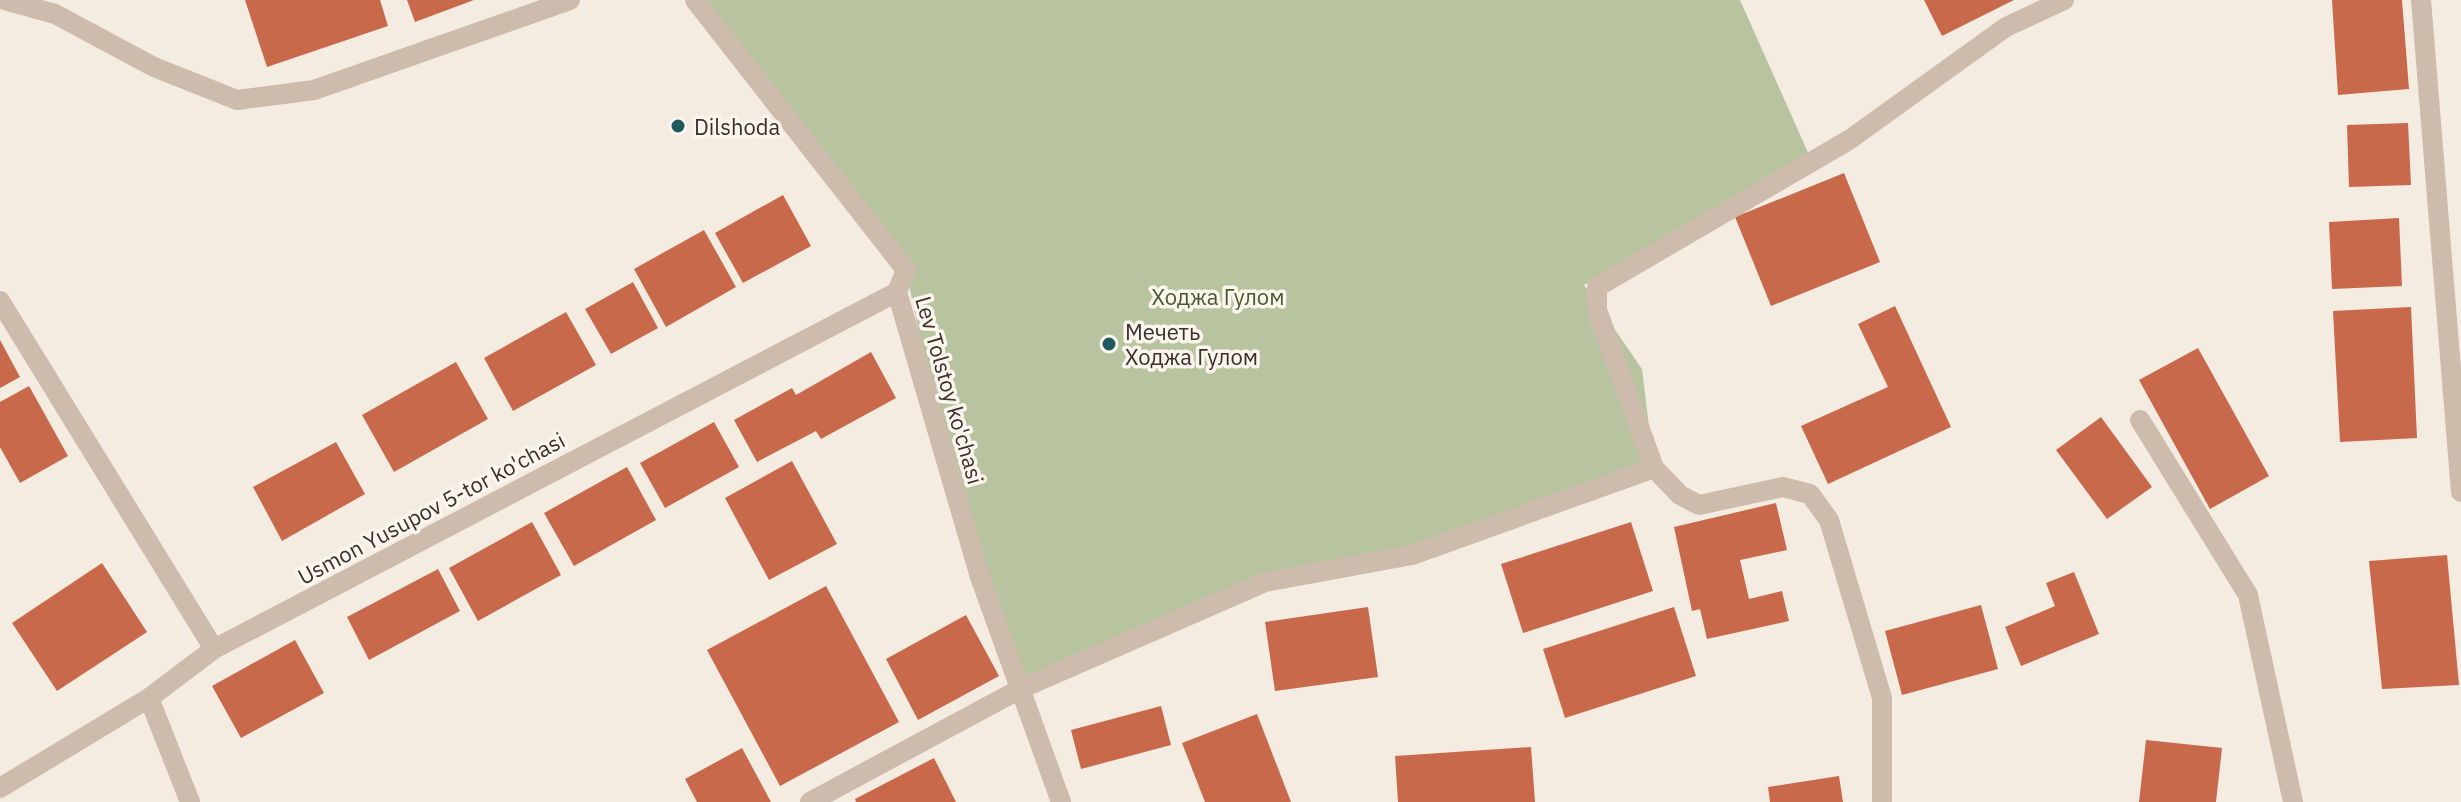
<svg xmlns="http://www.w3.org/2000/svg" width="2461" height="802" font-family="'IBM Plex Sans',sans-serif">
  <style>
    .green { fill: #b8c4a0 }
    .building { fill: #c8694b }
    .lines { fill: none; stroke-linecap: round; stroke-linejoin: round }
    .street { stroke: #cdbbac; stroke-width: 20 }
    .poi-dot { fill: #1f5a5e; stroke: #fbf5ee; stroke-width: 3 }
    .labels { text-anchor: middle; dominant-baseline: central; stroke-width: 7; stroke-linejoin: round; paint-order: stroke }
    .poi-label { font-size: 22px; fill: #3b302b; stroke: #fbf5ee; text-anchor: start }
    .park-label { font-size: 22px; fill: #4a5a2e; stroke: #fbf5ee }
    .street-label { font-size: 22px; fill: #3b302b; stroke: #fbf5ee }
  </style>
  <rect width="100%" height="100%" fill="#f4ebe1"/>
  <path class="green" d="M687 0H1740L1810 157 1584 285 1642 369 1654 468 1398 558 1229 597 1020 689 944 455 906 270Z"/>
  <path class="building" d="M245 0H380L388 26 267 67Z
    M407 0H474L415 22Z
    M1924 0H2014L1942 36Z
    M2332 0H2402L2409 89 2338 95Z
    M2408 123 2411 185 2349 187 2347 125Z
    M1844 173 1880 262 1771 306 1735 217Z
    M783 195 811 246 743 283 715 233Z
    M2399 218 2402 286 2332 289 2329 222Z
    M704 230 736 287 666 327 634 269Z
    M633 282 658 328 611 354 585 309Z
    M1895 306 1951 427 1828 484 1801 426 1888 387 1858 324Z
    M2411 307 2417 438 2340 442 2333 311Z
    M566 312 596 365 513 411 484 358Z
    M0 340 20 377 0 388Z
    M2198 348 2269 476 2210 509 2139 380Z
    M871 352 896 398 821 439 816 431 757 462 734 420 792 388 796 395Z
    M456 362 488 419 394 472 362 415Z
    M29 386 68 456 20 483 0 447V402Z
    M2101 417 2152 487 2107 519 2056 450Z
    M714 422 739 467 665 508 640 463Z
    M336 442 365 494 282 541 253 487Z
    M792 461 837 544 769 580 725 498Z
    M627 467 656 520 574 566 544 513Z
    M1776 503 1787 550 1740 560 1749 599 1782 591 1789 621 1707 639 1700 609 1692 611 1674 527Z
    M532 522 561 575 478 621 449 568Z
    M1631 522 1653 591 1523 633 1501 564Z
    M2447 555 2459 685 2382 689 2369 561Z
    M102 563 147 632 57 691 12 623Z
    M438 569 460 611 369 660 347 617Z
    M2074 572 2099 634 2021 666 2005 627 2055 606 2046 583Z
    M826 586 899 722 780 786 707 650Z
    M1981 605 1998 669 1902 695 1885 631Z
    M1368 607 1378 677 1275 691 1265 622Z
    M1674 607 1696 676 1565 718 1543 649Z
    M966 615 999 676 918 720 886 659Z
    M295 640 324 693 241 738 212 686Z
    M1161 706 1171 745 1081 769 1071 730Z
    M1257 714 1291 802H1205L1182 743Z
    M2146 740 2222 748 2216 802H2139Z
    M1531 747 1535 802H1398L1395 756Z
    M742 748 771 802H697L685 779Z
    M934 758 956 802H856L855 799Z
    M1839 776 1843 802H1770L1768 787Z"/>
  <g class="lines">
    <path class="street" d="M5 0 55 14 154 67 237 100 314 90 570 0
      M695 0 906 270 897 292 980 577 1061 802
      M2421 0 2461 492
      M0 301 214 649
      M2140 420 2248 595 2293 802
      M149 698 190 802
      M0 788 149 698 214 649 897 292
      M810 802 1020 689 1265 582 1412 555 1654 468
      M1882 802V698L1829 520 1810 494 1783 487 1699 505 1680 495 1654 468 1597 310V287L1849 140 2006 27 2064 0"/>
  </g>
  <g class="poi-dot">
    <circle cx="678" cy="126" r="8"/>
    <circle cx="1109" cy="344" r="8"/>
  </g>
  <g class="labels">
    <g class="poi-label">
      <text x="694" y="126">Dilshoda</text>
      <text x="1125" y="331">Мечеть<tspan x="1125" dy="25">Ходжа Гулом</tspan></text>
    </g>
    <g class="park-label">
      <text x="1218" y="296">Ходжа Гулом</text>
    </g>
    <g class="street-label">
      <text transform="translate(950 390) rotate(74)">Lev Tolstoy ko'chasi</text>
      <text transform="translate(431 508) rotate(-28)">Usmon Yusupov 5-tor ko'chasi</text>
    </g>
  </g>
</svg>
